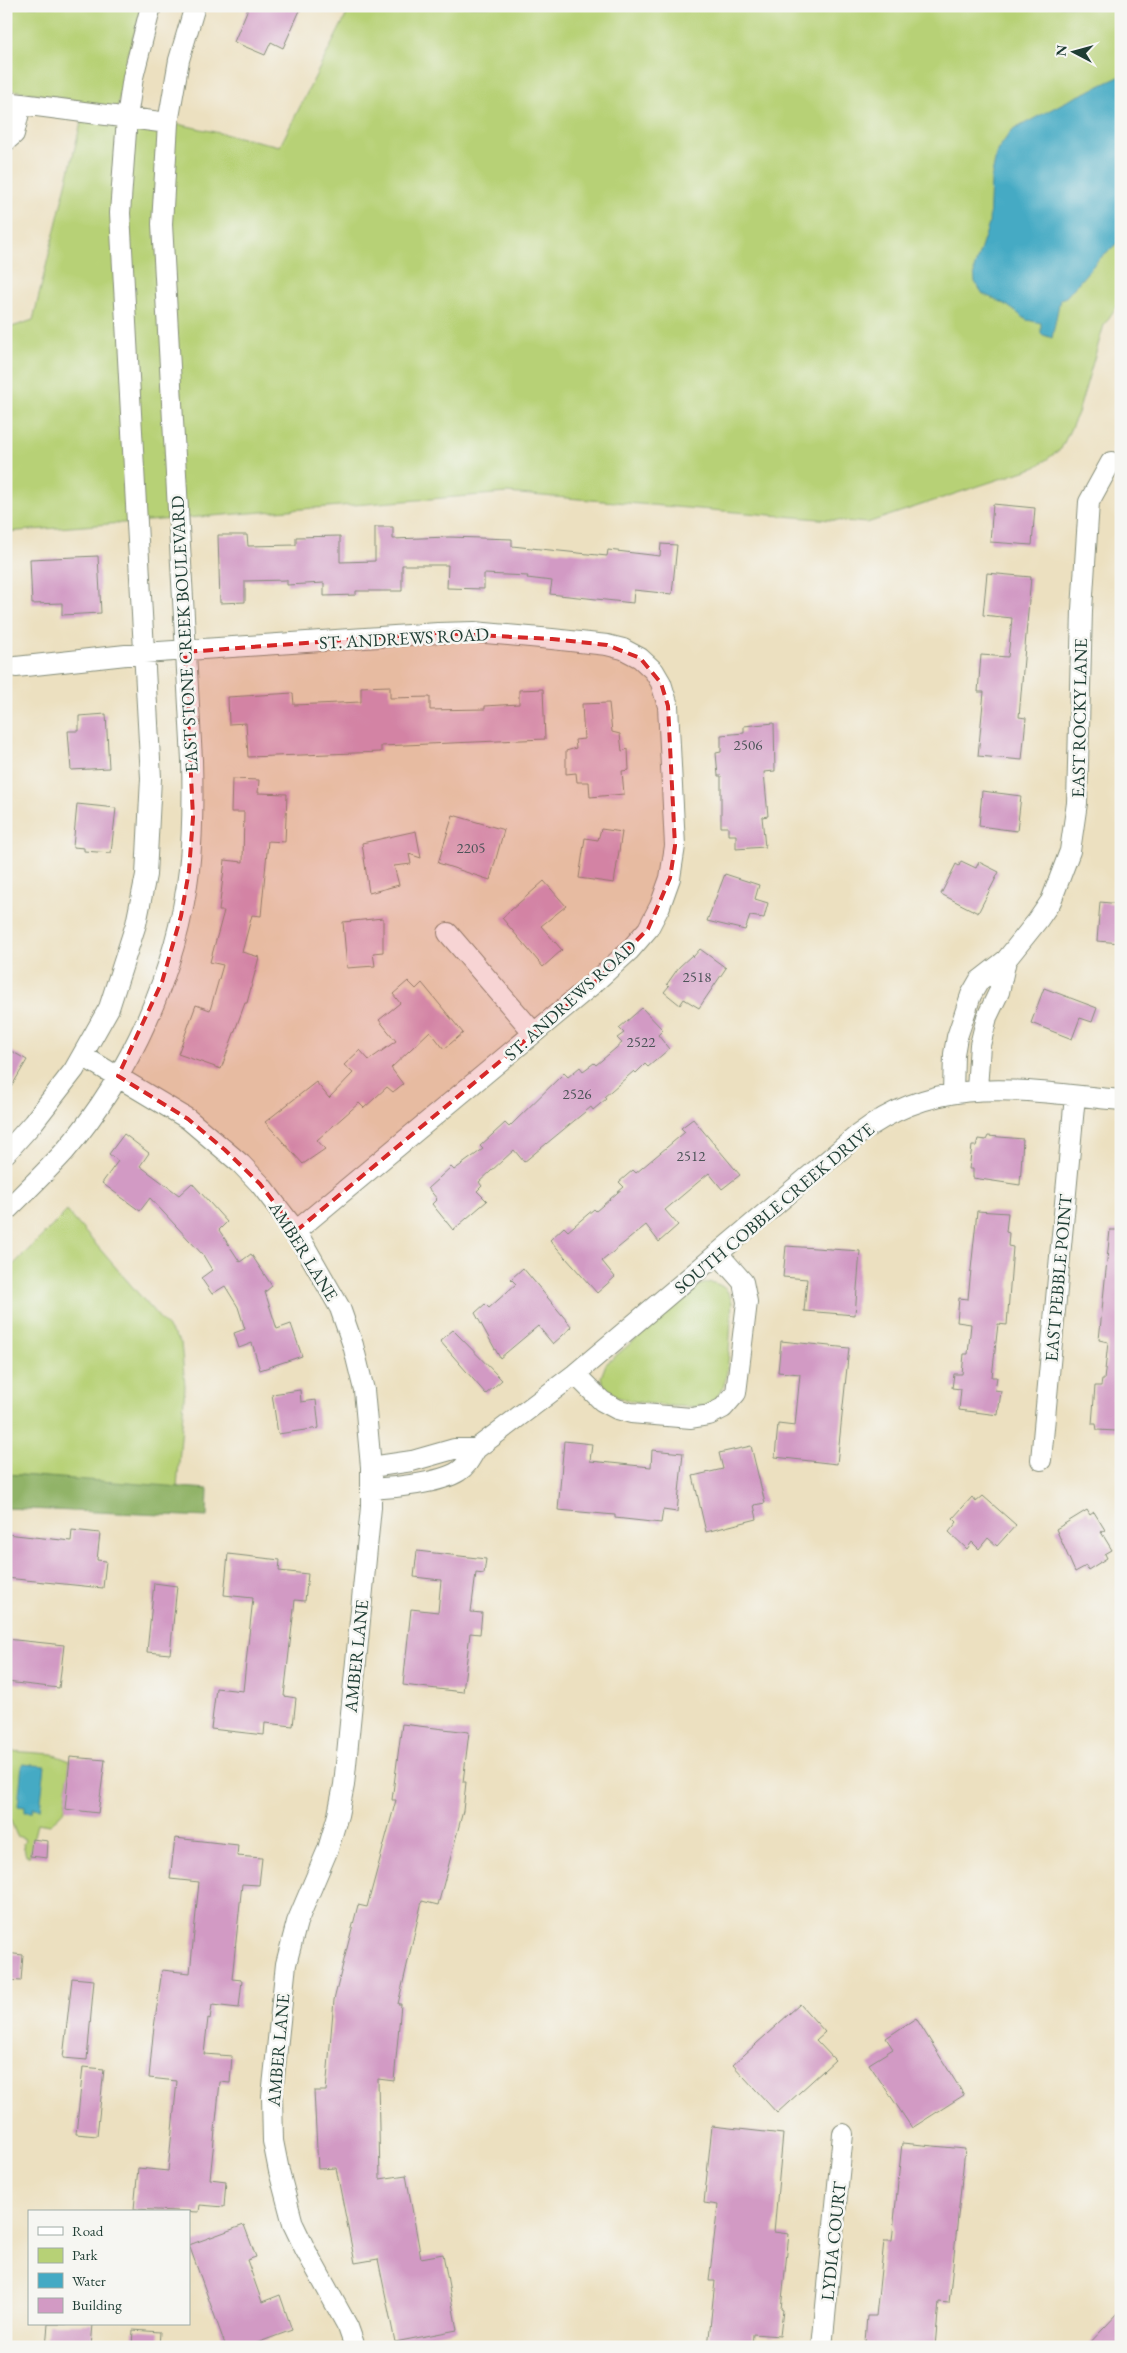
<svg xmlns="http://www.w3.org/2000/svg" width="1127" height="2353" font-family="'EB Garamond',serif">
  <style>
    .green { fill: #b7d176; stroke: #6b8755 }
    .forest { fill: #91b367; stroke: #58784e }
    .water { fill: #44aac4; stroke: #32747c }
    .building { fill: #d29ac4 }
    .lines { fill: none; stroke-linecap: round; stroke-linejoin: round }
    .minor-casing { stroke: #868e7a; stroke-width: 22 }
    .minor { stroke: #fff; stroke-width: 20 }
    .marked { fill: #d62828; fill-opacity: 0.2; stroke: #d62828; stroke-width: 4; stroke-dasharray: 10 6; stroke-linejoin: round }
    .labels { text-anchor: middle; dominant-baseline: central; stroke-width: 5; stroke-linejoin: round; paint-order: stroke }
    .number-label { font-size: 15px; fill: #4c5458 }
    .street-label { font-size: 18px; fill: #1f3d34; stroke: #f6f6f2 }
  </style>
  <rect width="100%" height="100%" fill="#f6f6f2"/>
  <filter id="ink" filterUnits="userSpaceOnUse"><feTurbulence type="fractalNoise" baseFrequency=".02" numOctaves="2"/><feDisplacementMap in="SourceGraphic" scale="10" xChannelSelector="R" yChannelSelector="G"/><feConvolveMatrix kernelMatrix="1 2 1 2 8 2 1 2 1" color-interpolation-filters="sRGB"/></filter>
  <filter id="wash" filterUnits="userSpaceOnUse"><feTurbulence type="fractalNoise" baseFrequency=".0096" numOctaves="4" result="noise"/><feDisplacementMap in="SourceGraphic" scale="20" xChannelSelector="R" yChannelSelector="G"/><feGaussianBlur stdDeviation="1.12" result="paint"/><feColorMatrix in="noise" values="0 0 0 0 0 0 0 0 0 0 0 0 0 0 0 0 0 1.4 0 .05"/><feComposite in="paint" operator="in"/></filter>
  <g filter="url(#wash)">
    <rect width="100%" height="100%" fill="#ece0c0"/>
    <path class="green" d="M6 6H143L127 57 117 111 280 146 351 6H1121V300L1104 325 1078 413 1061 449 1036 467 867 523 507 493 6 532V329L33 320 86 102 6 89Z
      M67 1211 181 1343 185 1386 177 1488 6 1474V1272Z
      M711 1282C724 1286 728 1289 732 1302 730 1321 730 1375 722 1390 719 1394 713 1401 709 1404 696 1411 623 1403 611 1394 605 1389 603 1384 601 1377L606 1364 700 1285Z
      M9 1751 52 1754 70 1761 65 1809 50 1825 37 1823 30 1856H26L23 1844 25 1839 17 1836 6 1810Z"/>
    <path class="forest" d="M6 1474 208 1489 207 1517 6 1508Z"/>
    <path class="water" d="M1121 76V240L1098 260 1066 297 1060 299 1052 338 1041 334V323L1027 320 1005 304 983 294 975 282 974 269 989 224 991 179 997 151 1011 131 1063 103Z
      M22 1764 45 1766 40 1809 33 1808 32 1812H25V1807L18 1806Z"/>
    <g id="blocks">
      <path class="building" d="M249 6H302L283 48 271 42 265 55 234 42Z
        M993 504 1035 508 1032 545 990 542Z
        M375 527H393V539L449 537 512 539V546L607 556 608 550 660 556 661 544 677 545 672 594 634 590 633 603 550 594 552 581 527 578 528 576 484 574V589L447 588 448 565H402V591H356V595L324 596V583L287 585V580L245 581V602L220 603 218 535H247L248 546 296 545V537L340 536V562L375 561Z
        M98 556 101 613 62 615V603L32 604 30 559Z
        M987 573 1031 577 1019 717 1026 718 1022 760 978 756 984 692H978L981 655 1008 657 1012 618 983 615Z
        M390 686V698L430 697V710L485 709V706L519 704V690L543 689 545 739 381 746V752L248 757 246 723 229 724 228 697 293 693 294 705 361 702V687Z
        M609 703 612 732 620 734 622 751 628 749 629 770 622 771 624 794 590 797 589 782H577L576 773 566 774V751L576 748 575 740 584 739 582 704Z
        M106 714 109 768 71 770 68 731H79V716Z
        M774 723 775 771 764 772 768 816 762 817 765 847 736 849V835H728V827H721V776H718L716 753 721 752V735L744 733V726Z
        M232 779 259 780 258 793 287 794 285 842 268 841 261 916 252 915 242 952 259 957 247 1003H245L221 1069 178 1054 196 1005 210 1010 223 965 210 962 224 911H219L225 860 243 862 244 812H231Z
        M982 791 1021 796 1017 831 979 826Z
        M77 804 116 808 111 853 84 851V848L73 847Z
        M453 815 504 830 490 880 438 863Z
        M601 829 622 832 614 883 579 878 585 838 598 840Z
        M416 831 421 858 409 854 411 864 394 866 399 885 369 893 362 843Z
        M961 861 976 868 979 862 999 872 978 913 941 894 956 864 959 866Z
        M725 874 759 885 755 899 768 903 764 918 750 916 745 930 707 921Z
        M544 881 566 906 541 926 562 950 543 967 502 918Z
        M1100 902 1121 904V943L1097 941Z
        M383 918V952L373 953 375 966 347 968 343 922Z
        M700 949 726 968 699 1008 684 999 680 1005 664 992 669 986 667 984 679 967 692 955 693 957Z
        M408 981 416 989 422 983 463 1033 444 1049 430 1031 391 1068 403 1084 393 1092 387 1087 364 1108 359 1103 317 1140 325 1149 303 1164 265 1122 316 1082 329 1098 353 1073 344 1065 360 1050 369 1060 396 1041 379 1020 400 1003 393 994Z
        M1044 988 1097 1008 1092 1022 1080 1018 1072 1039 1031 1023Z
        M642 1008 663 1030 658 1035 669 1049 648 1067 645 1064 636 1073 634 1071 604 1097 606 1099 593 1110 591 1107 524 1162 514 1150 479 1182 482 1186 477 1191 487 1201 453 1230 432 1204 437 1199 428 1188 451 1167 454 1170 483 1149 480 1146 505 1123 509 1127 564 1073 568 1077 580 1067 583 1071 594 1063 596 1065 622 1043 617 1038 624 1033 619 1028Z
        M6 1048 27 1060 6 1096Z
        M693 1119 740 1175 722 1189 709 1173 665 1210 678 1225 659 1242 646 1225 602 1261 615 1277 597 1293 550 1240 564 1227 568 1231 594 1209 596 1211 624 1187 619 1182 633 1170 636 1173 685 1132 681 1128Z
        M124 1134 149 1153 140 1166 179 1195 192 1183 227 1222 219 1230 240 1262 251 1254 272 1286 265 1292 277 1329 291 1324 302 1356 260 1370 252 1343 239 1348 234 1333 245 1329 238 1307 225 1286 212 1294 201 1278 212 1270 203 1255 150 1198 140 1211 102 1183 118 1161 109 1154Z
        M988 1136 1023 1139 1020 1185 973 1178V1169H969L972 1146H976L978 1139 986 1140Z
        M977 1211 1008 1213 1006 1232 1009 1233 1008 1246 1013 1247 1007 1325 998 1324 992 1377H997L995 1390 1001 1391 998 1415 959 1410 961 1389 952 1388 954 1374H962L964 1354H968L971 1324 957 1322 959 1298 968 1299Z
        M1110 1230H1121V1429L1116 1428V1431L1097 1430 1096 1424H1092L1095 1386H1101L1102 1380H1104L1108 1342 1099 1340Z
        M786 1246 860 1251 855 1315 804 1311 807 1279 783 1277Z
        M523 1268 572 1327 553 1344 538 1326 500 1358 475 1313 485 1304 489 1308 516 1284 511 1279Z
        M453 1330 502 1380 486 1394 440 1341Z
        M781 1341 849 1348 837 1464 775 1457 778 1424 795 1426 800 1374 778 1372Z
        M300 1390 301 1402 316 1400 319 1428 278 1434 272 1394Z
        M564 1441 592 1444 590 1461 651 1467 652 1450 683 1453 677 1512 663 1510 661 1523 615 1518V1515L558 1510Z
        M751 1446 765 1503 754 1505 757 1519 706 1532 693 1476 723 1469 719 1453Z
        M983 1496 1016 1525 997 1546 988 1538 979 1549 972 1542 967 1549 949 1532 957 1522 953 1518 972 1497 976 1502Z
        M1087 1510 1090 1515 1094 1512 1105 1530 1101 1532 1112 1550 1105 1554 1107 1558 1088 1570 1086 1566 1075 1572 1056 1529Z
        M72 1530 100 1533 97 1560 106 1561 103 1588 6 1578V1534L71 1541Z
        M417 1551 486 1559 484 1574 476 1573 471 1612 482 1613 480 1634 470 1633 463 1692 403 1685 411 1609 438 1612 441 1580 414 1577Z
        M228 1554 280 1560 279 1571 308 1574 305 1601 295 1600 284 1696 296 1698 293 1726 265 1723 264 1735 211 1729 216 1688 243 1691 253 1598 224 1595Z
        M154 1583 177 1586 170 1654 147 1652Z
        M6 1639 64 1645 59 1688 6 1682Z
        M402 1724 469 1732 463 1782H466L463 1811 438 1905 422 1901 398 2004H401L394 2081 378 2079 380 2179 406 2175 421 2258 443 2254 457 2330 395 2342 378 2259 355 2263 336 2168 318 2169 314 2091H326L334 2000 346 1952 358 1905 367 1907 396 1800H392Z
        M70 1757 105 1760 98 1813 65 1809Z
        M175 1838 238 1845 237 1856 262 1858 259 1885 242 1884 232 1979 242 1980 239 2008 212 2005 210 2019 208 2018 204 2054 232 2056 230 2083 220 2082 210 2179 226 2181 224 2207 200 2205 199 2212 134 2209 138 2168 168 2171 177 2081 149 2078 153 2035 162 1970 190 1973 199 1882 170 1879Z
        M32 1839 48 1841 47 1858 30 1856Z
        M6 1953 23 1955 21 1981 6 1980Z
        M72 1978 94 1980 87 2060 63 2058Z
        M800 2004 825 2032 816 2040 835 2060 777 2113 733 2065Z
        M916 2018 964 2095 912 2128 869 2064 893 2049 886 2038Z
        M83 2067 104 2069 97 2136 76 2134Z
        M712 2126 783 2134 774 2232 789 2234 781 2309 783 2310 780 2336 753 2334 752 2347H708L715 2281H709L718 2205 704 2203Z
        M902 2143 965 2149 949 2303 939 2302 935 2347H891L865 2342 867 2316H876L884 2241H892Z
        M244 2225 256 2257 247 2260 262 2302 280 2295 292 2330 246 2347H226L189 2245Z
        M1121 2310V2347H1086Z
        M48 2324H93L91 2347H46Z
        M133 2330 160 2332 159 2347H132Z"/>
    </g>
  </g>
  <g filter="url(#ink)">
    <use href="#blocks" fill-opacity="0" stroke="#868e7a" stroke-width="1"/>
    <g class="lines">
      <g class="minor-casing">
        <path id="minor" d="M6 102 168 123
          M6 141 14 134 21 104
          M16 667 144 653 438 633 474 632 552 639 607 645 623 649 640 658 654 671 661 683 668 706 675 846 670 878 660 906 648 929 629 951 593 984 296 1231
          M448 933 534 1033
          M83 1056 188 1119 241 1164 260 1184 296 1231 340 1308 353 1345 364 1390 371 1467V1507L344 1785 338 1815 328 1849 297 1922 286 1964 272 2096 273 2141 279 2171 293 2224 305 2249 348 2327 355 2347
          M977 1089 980 1045 987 1017 999 992 1006 960
          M953 1093 954 1054 957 1037 971 995 979 981 1006 960 1038 920 1051 901 1070 851 1077 803 1082 610 1089 502 1111 462
          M6 1153 33 1123 74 1070 109 1008 136 924 146 875 151 778 120 213 127 118 133 77 151 6
          M6 1211C26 1191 46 1172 65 1151 131 1074 177 971 189 870 193 833 193 797 192 760L162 224 168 123 179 60 195 6
          M575 1374 602 1401 617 1409 631 1413 691 1418 709 1415 723 1408 736 1393 747 1302 743 1282 719 1255
          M1041 1460 1075 1096
          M371 1467 412 1461 454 1449H476
          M371 1489C393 1488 441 1483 459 1471 467 1466 471 1457 476 1449L575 1374 859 1134C942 1071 1026 1092 1121 1100
          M822 2347 843 2134"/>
      </g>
      <use href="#minor" class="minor"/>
    </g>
  </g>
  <path class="marked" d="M438 633 552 639 607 645 640 658 661 683 668 706 675 846 670 878 648 929 593 984 296 1231 260 1184 225 1150 188 1119 118 1076 162 982 181 916 189 871 193 817 185 652Z"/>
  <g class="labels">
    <g class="number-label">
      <text x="748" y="744">2506</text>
      <text x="471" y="847">2205</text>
      <text x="697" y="976">2518</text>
      <text x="641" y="1041">2522</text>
      <text x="577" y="1093">2526</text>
      <text x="691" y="1155">2512</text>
    </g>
    <g class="street-label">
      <text transform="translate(184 634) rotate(-93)">EAST STONE CREEK BOULEVARD</text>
      <text transform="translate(404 638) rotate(-3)">ST. ANDREWS ROAD</text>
      <text transform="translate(1079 718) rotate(-89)">EAST ROCKY LANE</text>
      <text transform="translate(570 1000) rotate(-42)">ST. ANDREWS ROAD</text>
      <text transform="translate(774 1208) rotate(-40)">SOUTH COBBLE CREEK DRIVE</text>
      <text transform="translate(304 1251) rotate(58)">AMBER LANE</text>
      <text transform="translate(1058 1278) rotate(-85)">EAST PEBBLE POINT</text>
      <text transform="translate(356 1656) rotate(-84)">AMBER LANE</text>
      <text transform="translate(278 2050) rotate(-85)">AMBER LANE</text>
      <text transform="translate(833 2241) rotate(-84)">LYDIA COURT</text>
    </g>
  </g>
  <rect width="1127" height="2353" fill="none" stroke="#f6f6f2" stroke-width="25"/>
  <rect x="28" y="2210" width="162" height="115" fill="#f6f6f2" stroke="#a0aca6"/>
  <rect x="38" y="2227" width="25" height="8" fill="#ffffff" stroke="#a0aca6"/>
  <text x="72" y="2236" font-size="15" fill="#1f3d34">Road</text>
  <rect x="38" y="2248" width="25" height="15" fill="#b7d176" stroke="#a0aca6"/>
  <text x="72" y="2260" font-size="15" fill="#1f3d34">Park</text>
  <rect x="38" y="2273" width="25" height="15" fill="#44aac4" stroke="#a0aca6"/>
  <text x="72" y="2286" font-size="15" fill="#1f3d34">Water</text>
  <rect x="38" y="2298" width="25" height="15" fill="#d29ac4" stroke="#a0aca6"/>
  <text x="72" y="2310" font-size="15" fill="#1f3d34">Building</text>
  <g transform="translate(1074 52) rotate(276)" stroke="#f6f6f2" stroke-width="4" paint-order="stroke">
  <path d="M0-4L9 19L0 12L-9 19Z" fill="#1f3d34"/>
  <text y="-8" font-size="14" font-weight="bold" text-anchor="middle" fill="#1f3d34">N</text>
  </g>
</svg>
